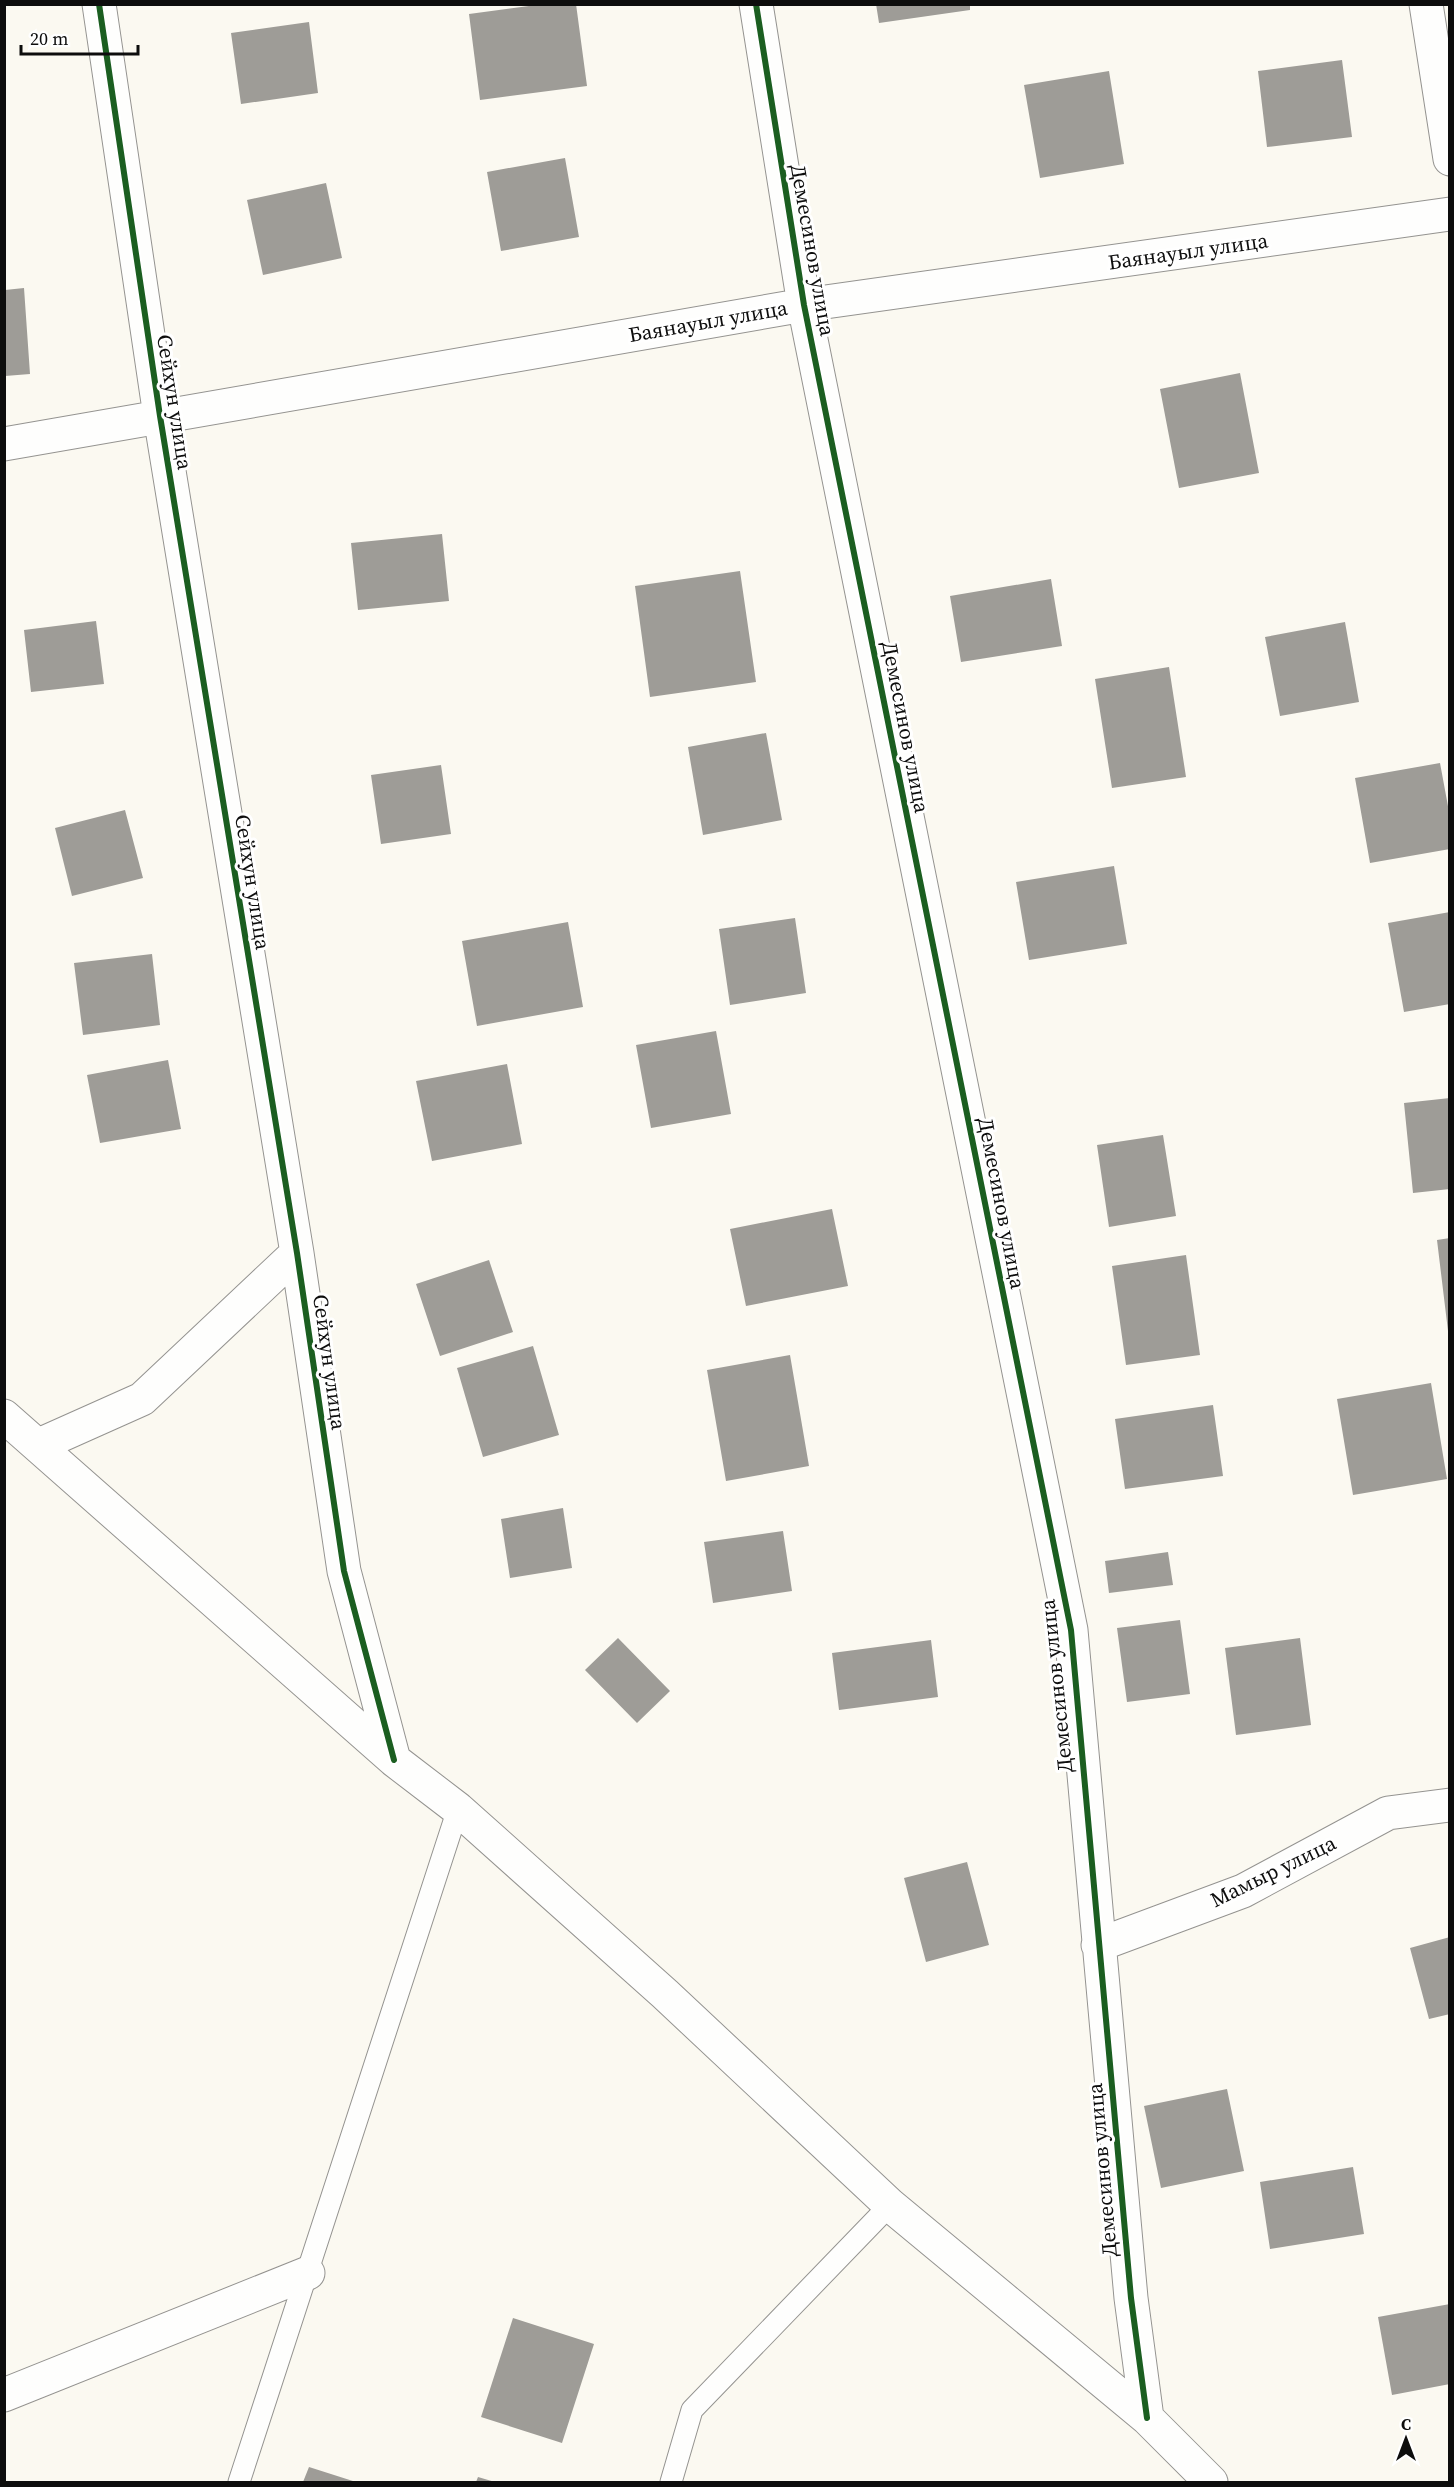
<svg xmlns="http://www.w3.org/2000/svg" width="1454" height="2487" font-family="'Source Serif 4',serif">
  <style>
    .building { fill: #9e9c97 }
    .lines { fill: none; stroke-linecap: round; stroke-linejoin: round }
    .lane-casing { stroke: #949390; stroke-width: 23 }
    .street-casing { stroke: #949390; stroke-width: 35 }
    .lane { stroke: #fefefd; stroke-width: 21 }
    .street { stroke: #fefefd; stroke-width: 33 }
    .cycleway-casing { stroke: #fff; stroke-width: 10 }
    .cycleway { stroke: #1b5e20; stroke-width: 6 }
    .labels { text-anchor: middle; dominant-baseline: central; stroke-width: 6; stroke-linejoin: round; paint-order: stroke }
    .street-label { font-size: 21px; fill: #0d0d0d; stroke: #fff }
  </style>
  <rect width="100%" height="100%" fill="#fbf9f1"/>
  <path class="building" d="M544 4H576L587 86 480 100 469 14Z
    M876 4H970V10L879 23Z
    M309 22 318 93 241 104 231 33Z
    M1342 60 1352 137 1267 147 1258 71Z
    M1109 71 1124 164 1040 178 1024 85Z
    M565 158 579 237 501 251 487 172Z
    M326 183 342 258 263 275 247 200Z
    M24 288 30 374 5 376V290Z
    M1240 373 1259 473 1179 488 1160 389Z
    M442 534 449 601 358 610 351 543Z
    M740 571 756 682 650 697 635 586Z
    M1051 579 1062 646 961 662 950 596Z
    M96 621 104 684 31 692 24 630Z
    M1345 622 1359 702 1280 716 1265 637Z
    M1169 667 1186 777 1112 788 1095 679Z
    M766 733 782 820 703 835 688 747Z
    M1440 763 1450 817V849L1370 863 1355 778Z
    M441 765 451 834 381 844 371 775Z
    M125 810 143 878 72 896 55 828Z
    M1114 866 1127 944 1029 960 1016 882Z
    M1450 912V1004L1404 1012 1388 923Z
    M795 918 806 993 730 1005 719 929Z
    M568 922 583 1007 477 1026 462 941Z
    M152 954 160 1025 83 1035 74 963Z
    M716 1031 731 1114 651 1128 636 1045Z
    M168 1060 181 1129 100 1143 87 1075Z
    M507 1064 522 1144 432 1161 416 1081Z
    M1450 1098V1189L1413 1193 1404 1103Z
    M1163 1135 1176 1216 1109 1227 1097 1145Z
    M832 1209 848 1286 746 1306 730 1229Z
    M1450 1238V1331H1448L1437 1240Z
    M1186 1255 1200 1355 1126 1365 1112 1266Z
    M489 1260 513 1332 440 1356 416 1284Z
    M533 1346 559 1435 483 1457 457 1368Z
    M790 1355 809 1466 726 1481 707 1370Z
    M1431 1383 1447 1479 1353 1495 1337 1399Z
    M1213 1405 1223 1476 1125 1489 1115 1419Z
    M563 1508 572 1568 510 1578 501 1519Z
    M783 1531 792 1591 713 1603 704 1542Z
    M1168 1552 1173 1585 1109 1593 1105 1561Z
    M1180 1620 1190 1694 1127 1702 1117 1628Z
    M618 1638 670 1691 637 1723 585 1670Z
    M1300 1638 1311 1725 1236 1735 1225 1648Z
    M931 1640 938 1697 839 1710 832 1653Z
    M967 1862 989 1945 926 1962 904 1878Z
    M1450 1937V2014L1429 2019 1410 1948Z
    M1227 2089 1244 2171 1161 2188 1144 2106Z
    M1353 2167 1364 2234 1270 2249 1260 2182Z
    M1450 2304V2384L1392 2395 1378 2317Z
    M513 2318 594 2344 562 2443 481 2417Z
    M309 2467 356 2482H303Z
    M478 2477 495 2482H476Z"/>
  <g class="lines">
    <g class="lane-casing">
      <path id="lane" d="M239 2482 458 1809
        M671 2482 692 2410 890 2205"/>
    </g>
    <g class="street-casing">
      <path id="street" d="M99 4 160 416 297 1253 344 1571 394 1760
        M756 4 804 305 1071 1630 1131 2298 1147 2418
        M1426 4 1450 159
        M4 444 804 305 1450 214
        M4 1416 394 1760 458 1809 665 1994 890 2205 1147 2418 1211 2482
        M39 1445 142 1399 297 1253
        M1098 1945 1243 1891 1388 1813 1450 1805
        M4 2395 308 2273"/>
    </g>
    <use href="#lane" class="lane"/>
    <use href="#street" class="street"/>
    <g class="cycleway-casing">
      <path id="cycleway" d="M99 4 160 416 297 1253 344 1571 394 1760
        M756 4 804 305 1071 1630 1131 2298 1147 2418"/>
    </g>
    <use href="#cycleway" class="cycleway"/>
  </g>
  <g class="labels">
    <g class="street-label">
      <text transform="translate(813 250) rotate(80)">Демесинов улица</text>
      <text transform="translate(1188 251) rotate(-8)">Баянауыл улица</text>
      <text transform="translate(708 321) rotate(-10)">Баянауыл улица</text>
      <text transform="translate(175 402) rotate(81)">Сейхун улица</text>
      <text transform="translate(906 727) rotate(79)">Демесинов улица</text>
      <text transform="translate(253 882) rotate(81)">Сейхун улица</text>
      <text transform="translate(1002 1203) rotate(79)">Демесинов улица</text>
      <text transform="translate(330 1362) rotate(82)">Сейхун улица</text>
      <text transform="translate(1056 1686) rotate(-96)">Демесинов улица</text>
      <text transform="translate(1273 1871) rotate(-26)">Мамыр улица</text>
      <text transform="translate(1102 2170) rotate(-95)">Демесинов улица</text>
    </g>
  </g>
  <rect width="1454" height="2487" fill="none" stroke="#0d0d0d" stroke-width="12"/>
  <g transform="translate(1406 2439)" stroke="#ffffff" stroke-width="4.5" paint-order="stroke">
  <path d="M0-4.5L10 22L0 15L-10 22Z" fill="#0d0d0d"/>
  <text y="-9" font-size="16" font-weight="bold" text-anchor="middle" fill="#0d0d0d">С</text>
  </g>
  <path d="M21 45v9h117v-9" fill="none" stroke="#0d0d0d" stroke-width="3"/>
  <text x="30" y="45" font-size="18" fill="#0d0d0d" stroke="#ffffff" stroke-width="4.5" paint-order="stroke">20 m</text>
</svg>
